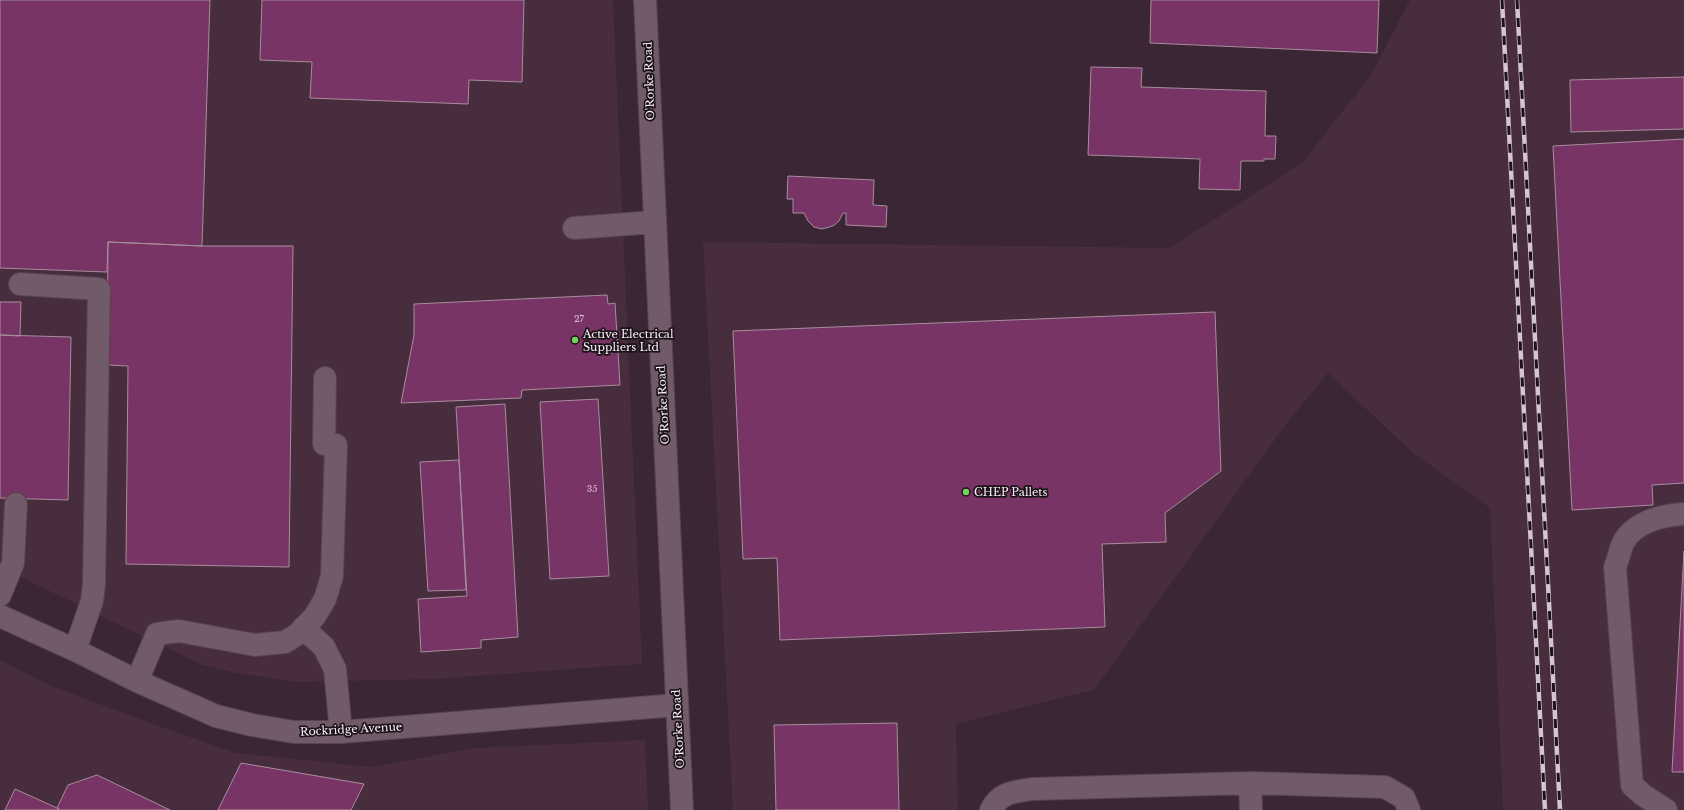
<svg xmlns="http://www.w3.org/2000/svg" width="1684" height="810" font-family="'Libre Baskerville',serif">
  <style>
    .built { fill: #482d3f }
    .building { fill: #773464; stroke: #a78e9e }
    .lines { fill: none; stroke-linecap: round; stroke-linejoin: round }
    .minor-casing { stroke: #564550; stroke-width: 24 }
    .minor { stroke: #715a69; stroke-width: 22 }
    .rail-casing { stroke: #d4c5cf; stroke-width: 4.5 }
    .rail { stroke: #1c1319; stroke-width: 3; stroke-dasharray: 9; stroke-linecap: butt }
    .poi-dot { fill: #73d25c; stroke: #1c1319; stroke-width: 1.5 }
    .labels { text-anchor: middle; dominant-baseline: central; stroke-width: 3.5; stroke-linejoin: round; paint-order: stroke }
    .number-label { font-size: 9px; fill: #dcc0d3 }
    .street-label { font-size: 11px; fill: #fdeff8; stroke: #1c1319 }
    .poi-label { font-size: 11px; fill: #fdeff8; stroke: #1c1319; text-anchor: start }
  </style>
  <rect width="100%" height="100%" fill="#3a2634"/>
  <path class="built" d="M0 0H613L642 664 436 679 296 682 236 673 200 664 0 567Z
    M1410 0H1684V810H1503L1490 508 1412 452 1328 373 1286 424 1094 690 956 724 958 810H733L703 242 1170 248 1302 163 1371 75Z
    M0 660 51 686 164 728 236 753 372 767 474 748 645 740 648 810H0Z"/>
  <path class="building" d="M0 0H210L202 246 108 242 107 272 0 268Z
    M262 0H524L522 82 469 80 468 104 310 98 312 62 260 60Z
    M1151 0H1379L1377 53 1150 43Z
    M1091 67 1142 68 1141 87 1266 91 1265 136H1276L1275 159H1264V161H1241L1240 190 1199 189 1200 159 1088 155Z
    M1684 77V129L1571 132 1570 80Z
    M1684 139V483L1652 485 1653 505 1572 510 1553 146Z
    M788 176 874 180 873 205 887 206 886 227 846 225V213H843L839 221 833 226 822 229 814 227 808 221 804 213H793V199H787Z
    M108 242 202 246H293L289 567 126 564 128 366 107 365Z
    M607 295 608 304 615 303 620 385 522 390 521 398 401 403 414 335V304Z
    M0 302H21L20 336 0 335Z
    M1215 312 1221 471 1165 513 1166 542 1102 544 1105 627 780 640 777 558 743 559 733 331Z
    M0 335 71 337 68 500 0 498Z
    M598 399 609 576 550 579 540 402Z
    M505 404 518 637 481 640V648L421 652 418 599 467 596 456 407Z
    M459 460 466 590 428 591 420 462Z
    M1684 551V772H1672Z
    M897 723 899 810H776L774 725Z
    M241 763 364 784 351 810H218Z
    M97 775 170 810H60L57 808 68 785Z
    M15 789 57 808 60 810H5Z"/>
  <g class="lines">
    <g class="minor-casing">
      <path id="minor" d="M645 0 682 810
        M574 228 655 222
        M20 284 99 289 94 584 92 601 75 650
        M0 595 13 563 16 504
        M0 616 75 650 137 681 216 716 252 725 294 732H341L677 705
        M303 628 324 647 335 669 341 732
        M137 681 157 634 179 631 255 645 285 642 298 634 315 616 325 599 332 576 336 445 324 444 325 378
        M1250 783 1251 810
        M991 810C1000 792 1014 792 1032 789L1250 783 1385 787 1404 798 1409 810
        M1666 810 1643 795 1632 785 1615 567C1618 560 1620 550 1623 543 1634 522 1662 515 1684 514"/>
    </g>
    <use href="#minor" class="minor"/>
    <g class="rail-casing">
      <path id="rail" d="M1502 0 1545 810
        M1517 0 1560 810"/>
    </g>
    <use href="#rail" class="rail"/>
  </g>
  <g class="poi-dot">
    <circle cx="575" cy="340" r="4"/>
    <circle cx="966" cy="492" r="4"/>
  </g>
  <g class="labels">
    <g class="number-label">
      <text x="579" y="318">27</text>
      <text x="592" y="488">35</text>
    </g>
    <g class="street-label">
      <text transform="translate(649 81) rotate(-92)">O'Rorke Road</text>
      <text transform="translate(663 405) rotate(-93)">O'Rorke Road</text>
      <text transform="translate(351 729) rotate(-3)">Rockridge Avenue</text>
      <text transform="translate(678 729) rotate(-93)">O'Rorke Road</text>
    </g>
    <g class="poi-label">
      <text x="583" y="334">Active Electrical<tspan x="583" dy="13">Suppliers Ltd</tspan></text>
      <text x="974" y="492">CHEP Pallets</text>
    </g>
  </g>
</svg>
